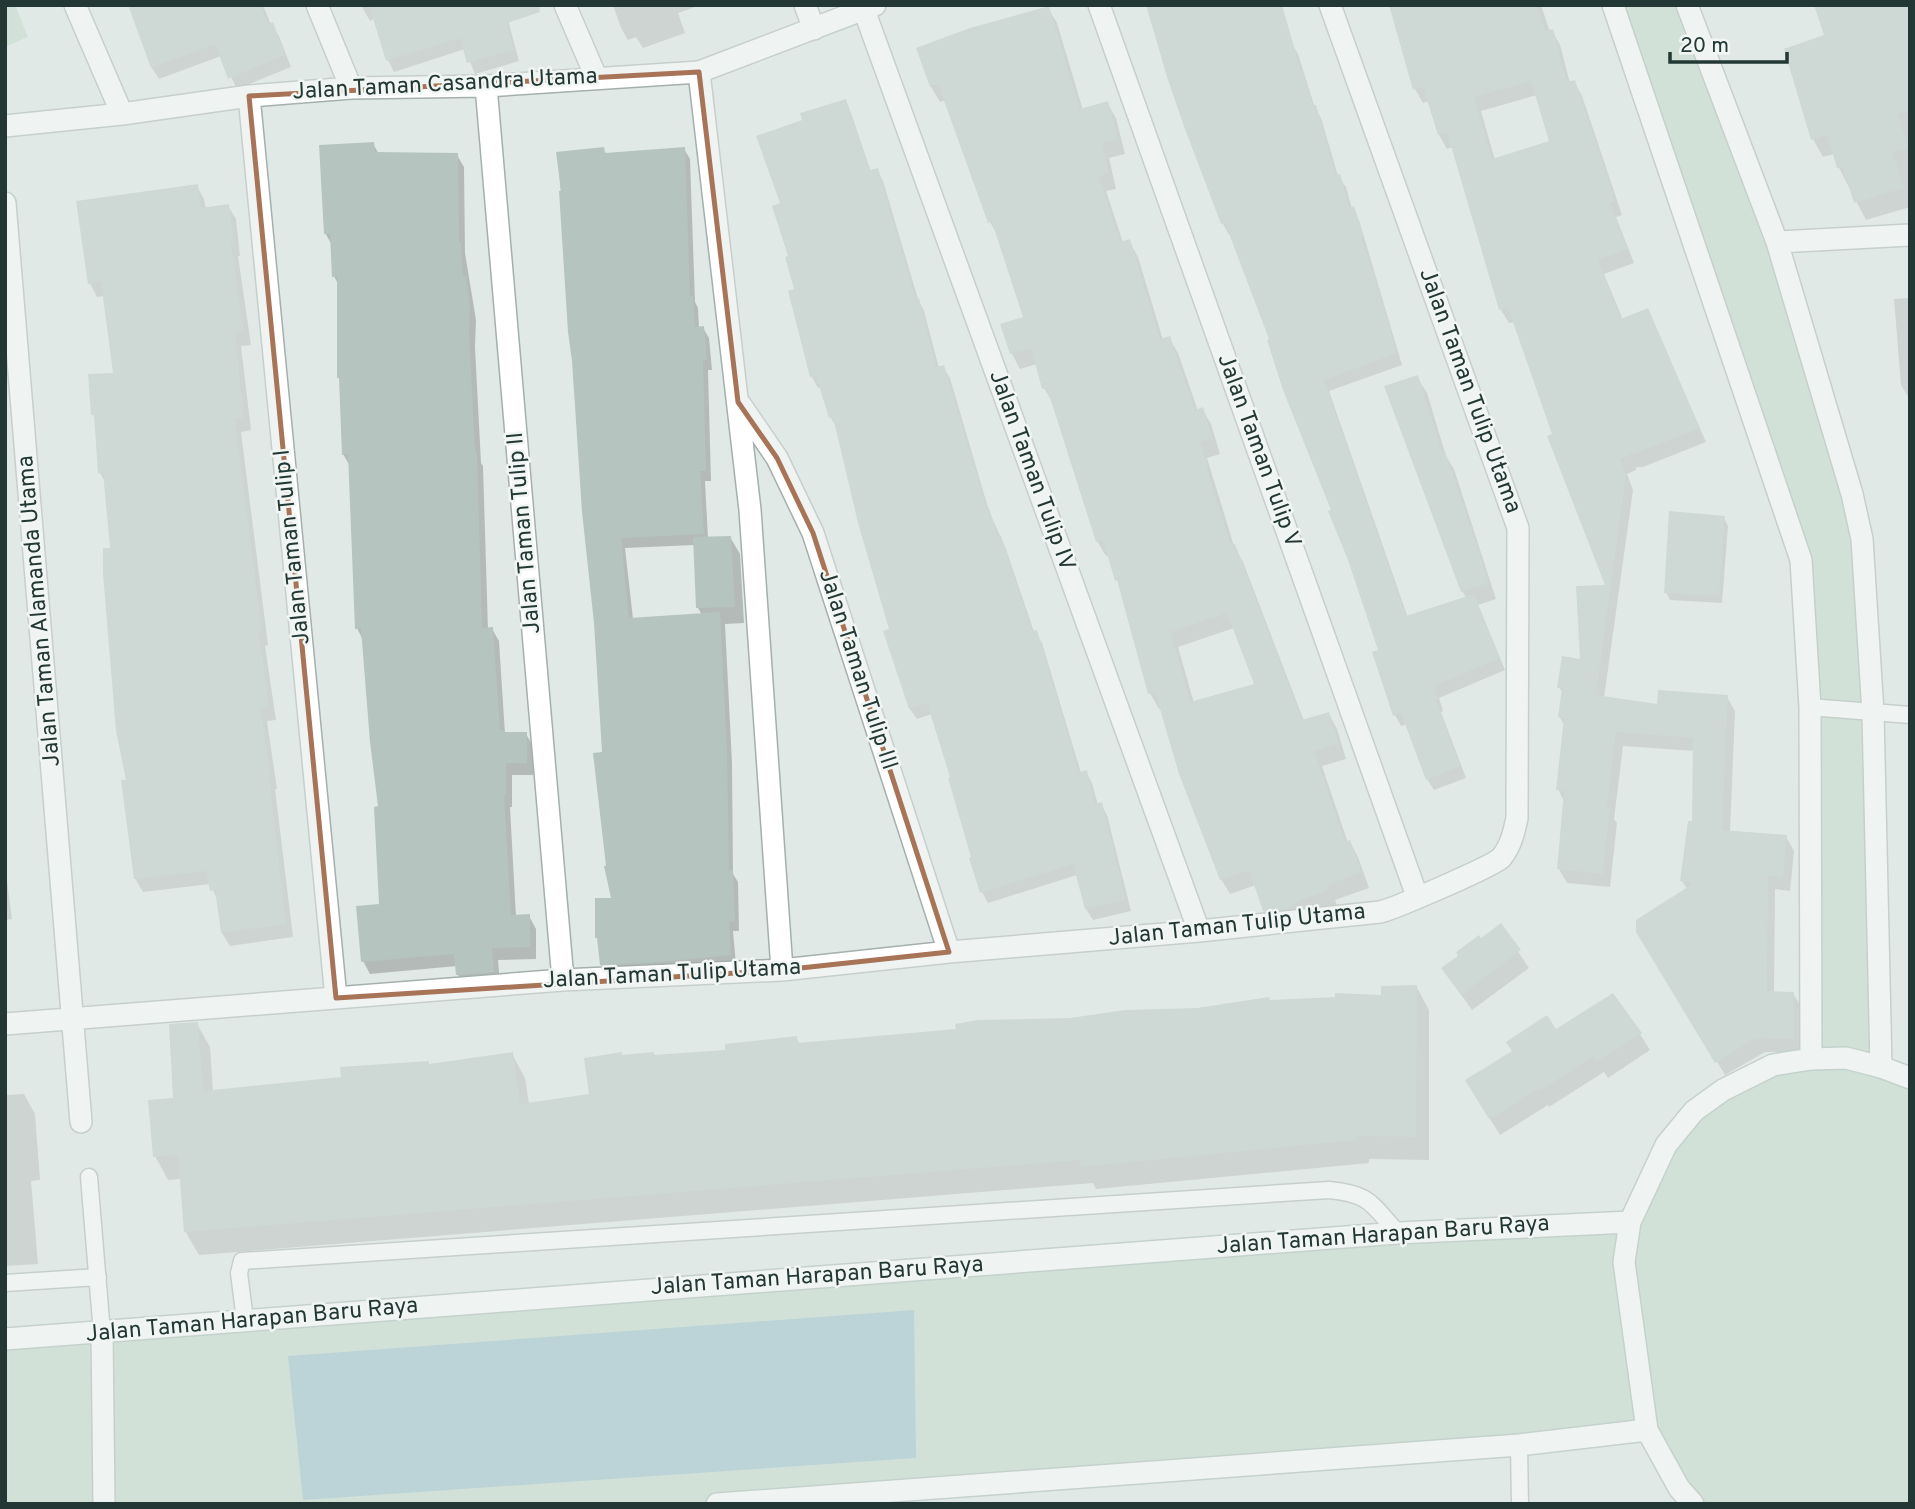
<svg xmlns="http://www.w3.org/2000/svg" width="1915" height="1509" font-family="Overpass,sans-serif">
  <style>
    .green { fill: #bcd8c6 }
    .water { fill: #8fbbc8 }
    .shadow { fill: #0003; fill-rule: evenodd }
    .building { fill: #b6c4bf; fill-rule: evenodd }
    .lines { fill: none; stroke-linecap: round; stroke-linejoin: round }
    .lane-casing { stroke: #a4b0ad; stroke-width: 19 }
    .street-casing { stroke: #a4b0ad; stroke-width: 24 }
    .secondary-casing { stroke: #a1b4ae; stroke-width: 24 }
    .lane { stroke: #fff; stroke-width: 16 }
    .street { stroke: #fff; stroke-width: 21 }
    .secondary { stroke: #fff; stroke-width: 21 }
    .marked { fill: none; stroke: #a87458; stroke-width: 5; stroke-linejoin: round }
    .labels { text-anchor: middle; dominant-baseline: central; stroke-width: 5; stroke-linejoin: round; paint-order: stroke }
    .street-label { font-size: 23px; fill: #233834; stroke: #f1f6f4 }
  </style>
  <rect width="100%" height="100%" fill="#e1e9e6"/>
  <path class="green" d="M5 5H15L28 37 5 47Z
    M1613 5H1687L1852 494 1881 1066 1910 1078V1504H1693L1647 1430 718 1504H5V1339L1630 1222 1694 1111 1811 1059 1801 560Z"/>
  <path class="water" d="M914 1310 916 1458 303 1500 288 1356Z"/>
  <path class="shadow" d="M129 5H263L271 25 279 36 291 67 237 89 221 56 159 79 152 68Z
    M361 5H504L519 61 475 74 465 49 394 72 388 60 375 18 370 21Z
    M613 5H701L678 13 685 33 643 48 636 37 628 40 621 28Z
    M1391 5H1541L1550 32 1552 31 1560 45 1570 83 1574 82 1582 96 1622 215 1616 217 1634 263 1604 274 1623 320 1647 310 1706 442 1643 467H1636V470L1627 474 1633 490 1604 698 1658 706 1727 697 1735 711 1730 832 1786 837 1794 851 1790 891 1775 889 1774 993H1793L1801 1007V1052H1765L1725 1075 1638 931 1688 890 1682 881 1694 823 1695 751 1623 746 1614 819 1617 823 1610 887 1567 883 1559 869 1564 801 1558 789 1565 726 1559 716 1563 693 1559 687 1582 661 1607 586 1515 322 1509 323 1501 310 1453 147 1447 149 1439 135 1429 101 1423 103 1415 89ZM1537 95 1551 142 1495 160 1481 111Z
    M1910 5V207L1866 220 1839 168 1834 154 1823 157 1813 139Z
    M1048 8 1057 23 1083 110 1107 103 1116 118 1125 154 1109 158 1116 189 1106 191 1123 243 1129 241 1138 257 1163 340 1169 338 1178 353 1198 411 1202 409 1211 424 1220 454 1207 458 1234 546 1243 562 1304 721 1329 714 1337 729 1346 759 1322 766 1348 843 1350 842 1358 857 1369 888 1335 900 1337 906 1301 919 1273 926 1264 910 1256 885 1230 894 1221 879 1161 708 1159 709 1150 693 1122 588 1109 555 1106 556 1097 541 1053 403 1044 388 1037 364 1020 369 1012 354 1003 325 1025 318 999 238 990 222 946 100 940 102 931 87 918 49ZM1234 628 1256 686 1194 703 1178 647Z
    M1291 42 1298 54 1315 108 1321 118 1338 176 1346 187 1352 209 1359 220 1402 365 1329 391 1408 618 1467 599 1462 591 1417 377 1427 393 1446 456 1454 469 1496 599 1478 605 1505 670 1439 698 1443 711 1441 712 1466 778 1434 790 1427 779 1407 724 1401 726 1395 715 1380 651 1333 511 1231 234 1229 235 1223 224Z
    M845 102 851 113 871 172 877 170 883 181 918 299 924 311 939 368 943 367 950 378 989 511 1006 549 1034 632 1042 643 1081 773 1086 772 1092 783 1098 805 1101 804 1107 815 1131 911 1093 920 1086 909 1077 875 988 903 982 892 953 779 932 714 917 719 910 709 838 430 831 418 821 387 818 388 812 377 790 292 796 291 782 204 804 121Z
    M373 144 379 154 457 155 464 167 465 253 476 320 475 347 481 463 483 466 488 629H492L499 641 505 734H526L533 746V775H512V807H510L516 917 529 916 536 929V959L498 960 500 984 465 987 458 975 457 966 370 974 363 961 381 905 380 808 364 642 357 628 350 466 343 454 341 382 339 378 338 284 334 276 332 245 325 233Z
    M603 149 607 155 684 149 690 159 695 302 698 308 699 328H703L709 338 712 370H708L711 481H705L708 538 730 537 740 554 744 623 725 624 732 763 733 874 738 882 739 931H733L736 965 607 975 601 965 613 900 608 867 596 623 584 512 558 153ZM695 545 698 608 702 615 633 619 625 548Z
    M197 186 204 199 206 209 228 206 236 219 240 256H238L251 345 241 346 251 430 241 432 268 645 265 646 276 720 267 721 277 789H275L293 937 230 946 222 933 219 903 210 884 143 892 135 878 112 550 106 483 100 473 96 421 93 415 115 374 105 296 97 297 90 283Z
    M1910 298V400L1901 385 1894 299Z
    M1724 518 1728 526 1722 603 1670 600 1666 592Z
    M5 865 12 919 5 920Z
    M1501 926 1529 968 1472 1010 1443 969Z
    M1416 986 1429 1010V1160L1369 1159V1163L1096 1189 1093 1183 199 1255 185 1231 181 1179 168 1180 155 1156 175 1100 197 1024 210 1047 213 1092 343 1079 512 1054 525 1078 529 1104 591 1096 622 1057 727 1052 796 1038 800 1044 1270 1002 1383 997Z
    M1555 1031 1640 1034 1650 1050 1608 1078 1604 1072 1549 1107 1548 1105 1500 1135 1477 1098 1514 1052Z
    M24 1094 35 1114 40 1180 31 1181 38 1264 5 1266V1095Z"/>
  <path class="building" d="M128 5H261L268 24 273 22 285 55 228 79 215 44 151 68Z
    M369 5H539L540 12 507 23 514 50 467 63 460 38 386 61Z
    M1146 5H1282L1301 71H1303L1313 105H1316L1336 175 1340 174 1350 208 1354 206 1364 237 1361 238 1378 287 1397 353 1324 380 1406 616 1474 594 1500 658 1434 686 1438 699 1436 700 1460 766 1426 780 1401 713 1393 716 1372 652 1378 650 1348 560 1328 511 1331 510 1283 390 1267 340 1269 339 1225 223 1221 224 1185 129 1167 77Z
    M1389 5H1537L1545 31 1553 29 1567 82 1575 80 1615 201 1610 203 1627 249 1598 260 1621 319 1648 308 1700 428 1634 454 1629 453V456L1620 459 1626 475 1596 695 1657 704 1658 690 1728 695 1722 830 1787 835 1783 877 1768 876 1767 991 1794 992V1039L1756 1038 1715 1063 1636 932V920L1691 885V882L1680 881 1688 821H1692L1693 738 1616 732 1607 807H1610L1603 874 1557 869 1564 791 1556 790 1564 718 1558 717 1562 688H1557L1562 656 1580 659 1576 586 1605 585 1547 436 1552 434 1508 308 1499 310 1447 132 1438 135 1423 87 1413 90ZM1531 81 1549 141 1492 159 1474 97Z
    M1814 5H1910V111L1898 114 1908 148 1893 152 1904 188 1854 203 1843 167 1837 168 1827 135 1811 140 1784 49 1824 35Z
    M1049 6 1080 109 1108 101 1118 139 1102 143 1109 173 1099 176 1120 242 1130 239 1160 339 1170 336 1195 410 1203 407 1213 439 1200 442 1208 466 1206 467 1231 545 1235 544 1302 720 1329 712 1339 744 1314 751 1345 842 1350 840 1362 872 1327 885 1329 890 1294 903V906L1286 909 1263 911 1249 870 1220 880 1179 774 1155 692 1148 694 1117 580 1115 581 1103 540 1096 542 1047 388 1042 389 1031 348 1010 354 1000 324 1023 317 992 222 988 223 938 84 930 87 916 48 970 28ZM1227 613 1254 684 1190 702 1171 632Z
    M846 99 870 170 878 168 916 299 919 298 936 367 944 365 987 509 989 508 998 537 1001 536 1032 631 1037 630 1079 772 1087 770 1095 804 1102 802 1126 900 1085 909 1073 864 980 893 969 858 971 857 948 778 950 777 927 703 909 709 883 631 889 629 858 523 833 417 829 418 816 376 810 377 788 291 794 289 785 257 788 256 772 206 780 203 756 136 802 120 800 113Z
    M374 142 375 152 458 153 459 243H461L463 276H466L470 306 469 333 475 452H477L482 628 493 627 500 730H505V732H527V763H506V795H504L511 915 530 914V947L492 948 494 972 456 975 454 954 361 962 356 906 379 904 374 807 378 806 370 742 361 629H355L348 454 342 455 339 378H337V276L332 277 330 234H324L319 145Z
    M604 147 605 153 685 147 690 296H693L695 327 704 326 707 360H703L706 471H700L704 534 621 538 629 618 720 612 727 751 729 870H733L735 921 729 922 731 955 661 962 600 965 597 938H595V898H611L604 866H606L593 753 602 752 594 623 582 512 572 361 568 332 559 191H561L556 152Z
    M198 184 201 208 229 204 234 243H231L244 332 235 333 244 417 235 419 262 632 259 633 269 707 260 708 271 776H269L286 924 221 933 215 890 210 891 206 871 134 879 121 780H126L116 731 103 574V548H110L103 473H98L94 415H91L88 374 113 373 101 282 88 284 76 201Z
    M1418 375 1442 452 1445 451 1489 583 1461 592 1384 386Z
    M1669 511 1725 516 1719 596 1664 593Z
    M731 536 735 607 696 608 693 537Z
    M1501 923 1521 950 1461 995 1441 968 1458 956 1456 952 1479 935 1481 938Z
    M1417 985 1416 1137 1357 1136V1140L1081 1167 1080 1160 184 1232 178 1155 153 1157 148 1100 173 1098 169 1024 198 1022 203 1091 341 1077 340 1067 414 1062 429 1061V1064L513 1052 520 1104 589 1094 584 1058 622 1052V1055L654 1052V1055L725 1050V1044L797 1036 798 1043 956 1029 955 1024 978 1020 1070 1018 1125 1010 1197 1008 1269 997 1270 1000 1335 997V993L1381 995V986Z
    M1613 993 1642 1033 1597 1062 1593 1056 1538 1092 1537 1090 1489 1119 1465 1080 1512 1051 1506 1042 1547 1015 1556 1029Z"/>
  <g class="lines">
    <g class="lane-casing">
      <path id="lane" d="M1810 707 1910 715
        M89 1177 102 1333
        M5 1283 98 1277
        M245 1320 239 1273 242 1261 1329 1190C1371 1194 1371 1204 1398 1233
        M1519 1445 1520 1504"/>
    </g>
    <g class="street-casing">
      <path id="street" d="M75 5 122 114
        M317 5 351 88
        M565 5 596 77
        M805 5 814 29
        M1099 5 1417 896
        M1613 5 1801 560 1810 707 1811 1059
        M1687 5 1777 242 1852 494 1862 539 1873 713 1881 1067
        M864 10 1199 931
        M699 72 750 510 782 970
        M486 86 563 980
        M249 96 336 998
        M5 126 122 114 249 96 351 88 486 86 699 72 875 5
        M5 203 81 1122
        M1777 242 1910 235
        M740 404 777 458 813 533 949 952
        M5 1024 563 980 782 970 949 952 1199 931 1380 912C1394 909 1493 866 1501 858 1511 846 1514 832 1517 818L1518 528 1330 5
        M102 1333 104 1504"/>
    </g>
    <g class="secondary-casing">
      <path id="secondary" d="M5 1339 1398 1233 1630 1222
        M717 1504 1519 1445 1647 1430
        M1693 1504 1679 1488 1647 1430 1624 1262 1630 1222 1666 1145 1694 1111 1723 1090 1773 1065 1811 1059 1846 1058 1881 1067 1910 1078"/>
    </g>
    <use href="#lane" class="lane"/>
    <use href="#street" class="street"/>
    <use href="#secondary" class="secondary"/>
  </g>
  <path d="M0 0H1915V1509H0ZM699 72 738 402 777 458 813 533 949 952 782 970 336 998 249 96Z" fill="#e1e9e6" fill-opacity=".55" fill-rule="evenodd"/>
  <path class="marked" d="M699 72 738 402 777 458 813 533 949 952 782 970 336 998 249 96Z"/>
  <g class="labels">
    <g class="street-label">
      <text transform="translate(445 85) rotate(-3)">Jalan Taman Casandra Utama</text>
      <text transform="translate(1469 391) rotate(70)">Jalan Taman Tulip Utama</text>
      <text transform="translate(1258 451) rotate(70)">Jalan Taman Tulip V</text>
      <text transform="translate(1031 471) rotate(70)">Jalan Taman Tulip IV</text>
      <text transform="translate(525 533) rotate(-95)">Jalan Taman Tulip II</text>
      <text transform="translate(293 547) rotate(-96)">Jalan Taman Tulip I</text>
      <text transform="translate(40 611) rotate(-95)">Jalan Taman Alamanda Utama</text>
      <text transform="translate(857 670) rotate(72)">Jalan Taman Tulip III</text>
      <text transform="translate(1237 926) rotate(-6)">Jalan Taman Tulip Utama</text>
      <text transform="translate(672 975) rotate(-3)">Jalan Taman Tulip Utama</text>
      <text transform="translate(1383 1236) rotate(-4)">Jalan Taman Harapan Baru Raya</text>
      <text transform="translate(817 1277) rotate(-4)">Jalan Taman Harapan Baru Raya</text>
      <text transform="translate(252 1321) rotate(-5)">Jalan Taman Harapan Baru Raya</text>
    </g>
  </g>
  <rect width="1915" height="1509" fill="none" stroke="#233834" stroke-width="14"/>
  <path d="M1670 52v10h117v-10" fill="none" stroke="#233834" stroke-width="3.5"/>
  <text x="1680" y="52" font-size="21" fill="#233834" stroke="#f1f6f4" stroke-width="5" paint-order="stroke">20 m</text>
</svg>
